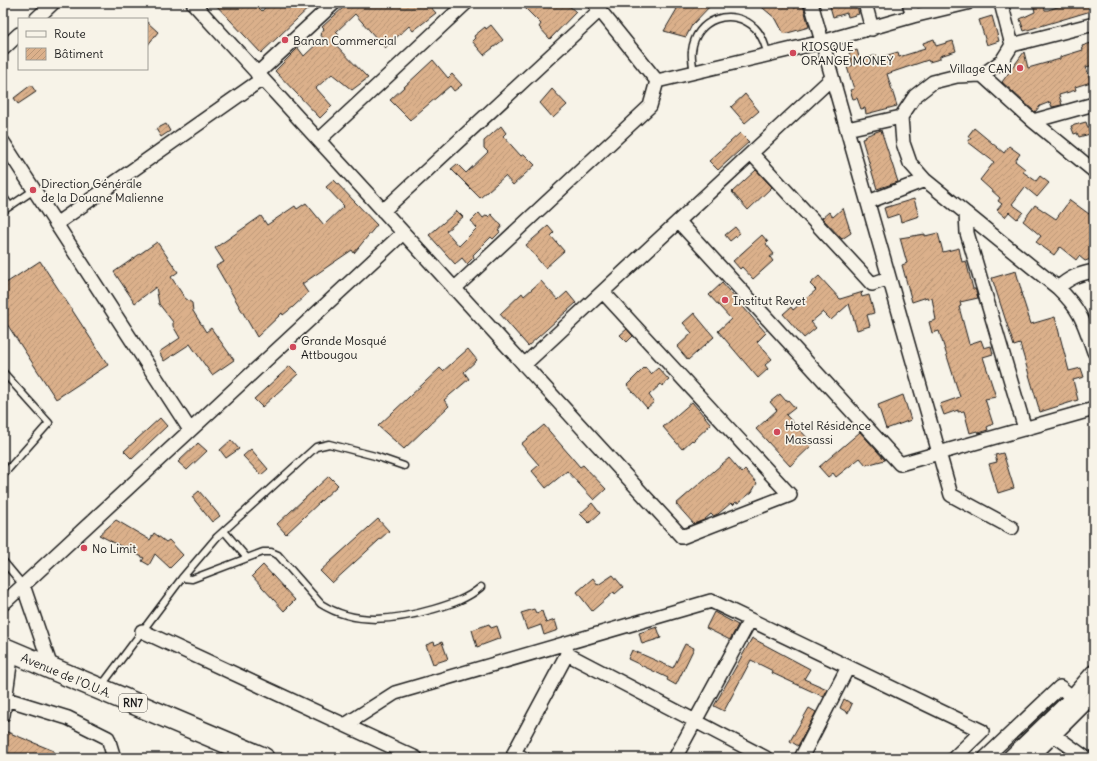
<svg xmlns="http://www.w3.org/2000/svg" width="1097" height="761" font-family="Delius,sans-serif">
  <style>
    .building { fill: url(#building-hatch); stroke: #1c1c1c }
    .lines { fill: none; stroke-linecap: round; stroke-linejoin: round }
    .service-casing { stroke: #1c1c1c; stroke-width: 9 }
    .minor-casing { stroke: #1c1c1c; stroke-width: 16 }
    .tertiary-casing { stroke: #1c1c1c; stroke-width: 19 }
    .trunk-casing { stroke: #1c1c1c; stroke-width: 24 }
    .service { stroke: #f7f3e8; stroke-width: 6 }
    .minor { stroke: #f7f3e8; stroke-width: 13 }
    .tertiary { stroke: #f7f3e8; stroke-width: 16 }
    .trunk { stroke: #f7f3e8; stroke-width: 21 }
    .poi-dot { fill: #d1495b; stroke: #f7f3e8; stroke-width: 1.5 }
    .labels { text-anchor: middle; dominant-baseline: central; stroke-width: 3.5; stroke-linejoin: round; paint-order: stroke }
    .shield { fill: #f7f3e8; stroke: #5e5c59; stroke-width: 1 }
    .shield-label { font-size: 11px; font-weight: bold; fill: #1c1c1c }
    .poi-label { font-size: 12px; fill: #1c1c1c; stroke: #f7f3e8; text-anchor: start }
    .street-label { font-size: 12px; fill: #1c1c1c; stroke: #f7f3e8 }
  </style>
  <defs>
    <pattern id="building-hatch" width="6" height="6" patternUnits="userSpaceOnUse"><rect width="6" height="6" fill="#dbb08b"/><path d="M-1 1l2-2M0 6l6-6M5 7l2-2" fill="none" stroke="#bb9777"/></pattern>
  </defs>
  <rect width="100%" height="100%" fill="#f7f3e8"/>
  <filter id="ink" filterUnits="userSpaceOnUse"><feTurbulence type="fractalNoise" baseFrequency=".025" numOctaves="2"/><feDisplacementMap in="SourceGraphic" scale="8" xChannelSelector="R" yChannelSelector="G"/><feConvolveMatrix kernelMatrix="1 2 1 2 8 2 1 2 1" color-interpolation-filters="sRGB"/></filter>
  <g filter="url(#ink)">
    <path class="building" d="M214 3H255L262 11 269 3H314L261 53Z
      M351 3H427L436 13 413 31 409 26 385 48 355 14 336 32 339 35 332 41 368 78 352 90 332 74 316 88 332 106 320 118 275 71 298 48 304 56 323 38 320 34 324 29 322 27 345 6 347 7Z
      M520 3H566L576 12 550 39 539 27 541 24Z
      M669 3H713L692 25 686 37 664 31 677 9Z
      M757 3H791L794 8 803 5 809 27 784 34 776 19Z
      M829 3H856L859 14 848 17 847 13 833 17Z
      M1033 3H1043L1045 10H1048L1070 3H1088L1091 11 1024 31 1020 19 1035 12Z
      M992 16 999 41 987 45 979 20Z
      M147 22 158 32 147 46Z
      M491 25 503 40 484 55 472 41 475 38 474 36 485 27 486 29Z
      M934 39 936 46 953 41 956 51 940 56V59L929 62 928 60 887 74 897 106 866 114 865 108 861 109 857 98 853 99 850 90 854 89 847 67 853 65 849 53 857 50 860 60 877 55 878 58 898 52 899 57 925 49 923 43Z
      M1094 42V65L1086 67 1091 82 1075 87 1076 90 1059 95 1062 105 1052 107 1050 102 1040 106 1035 112 1002 82 1024 52 1028 68 1060 59V57L1083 50 1082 46Z
      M433 60 448 78 452 74 462 85 454 91 450 86 410 120 390 100Z
      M31 85 36 92 18 104 14 98Z
      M552 89 567 105 553 118 540 103Z
      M745 94 759 111 745 123 731 107Z
      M1086 122 1090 134 1079 137 1077 133 1074 134 1071 126Z
      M166 124 170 131 161 137 156 129Z
      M501 126 506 133 503 136 521 156 524 154 535 165 513 185 505 176 480 198 451 169 457 164 466 173 488 152 484 148V141Z
      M974 128 1004 153 1009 146 1020 154 1015 161 1025 169 1023 172 1036 181 1040 176 1049 183 1037 197 1025 187 1012 204 1023 212 1017 219 1009 212 1005 217 997 210 1002 204 998 201 1000 198 980 180 994 162 968 142 971 138 968 136Z
      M881 130 898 182 877 189 862 139 866 138 865 136Z
      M740 133 749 142 718 170 709 161Z
      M756 170 772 187 748 210 732 192Z
      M334 180 377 225 354 253 352 250 302 284 308 293 293 307 283 315 282 313 257 337 216 266 224 262 215 248 261 216 267 225 295 206 297 209 306 203 324 225 344 206 326 187Z
      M914 199 919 216 901 222 899 214 887 218 884 208Z
      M1070 200 1089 214 1094 207V258L1085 261 1079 256 1076 260 1060 247 1054 255 1036 242 1041 236 1023 221 1035 205 1056 219Z
      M843 208 851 233 842 239 822 218 829 212 833 217Z
      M457 211 463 217 446 231 459 246 477 228 471 221 479 213 483 218 487 215 489 217 491 214 502 226 498 231 500 232 493 239 491 237 473 255 474 257 467 264 462 258 455 264 429 235Z
      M548 226 554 233 551 236 564 251 545 268 526 245Z
      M735 227 740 233 730 241 725 235Z
      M938 233 943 252 959 248 962 262 966 261 973 289H975L976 291 978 298 960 302 961 306 959 307 969 344 981 340 984 348 991 346 993 354 983 357 996 397 985 399 993 424 987 427 988 430 978 433 977 431 970 433 964 411 958 412V410L944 415 940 404 960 397 939 331 932 333 929 322 936 320 932 298 928 299 927 297 912 302 902 265 907 263 900 238 925 234V236Z
      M762 235 768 242 766 244 774 254 770 257 773 261 753 279 742 267 740 269 733 261Z
      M157 242 178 272 171 277 185 298 192 303 193 311 206 332 211 328 234 360 212 375 190 344 164 361 159 352 180 338 173 326V322L159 304 156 287 135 303 114 272Z
      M40 261 108 365 56 399 3 318V285Z
      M1016 271 1022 293H1021L1031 324 1055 317 1069 371 1081 368 1084 377 1073 380 1078 400 1040 412 1020 344 1014 346 992 278Z
      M819 276 840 299 863 292 861 294 862 297 869 295 874 313 867 315 870 326 857 330 849 304 831 320 823 312 811 322 816 328 804 338 783 314 791 307 793 310 816 290 810 284Z
      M541 281 558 300 567 292 576 303 528 346 500 314 522 293 524 296Z
      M722 283 766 333 757 342 772 359 765 365 768 369 758 378 718 331 731 319 709 295Z
      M694 313 714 337 688 360 677 347 692 333 683 323Z
      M627 329 633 336 627 342 620 335Z
      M468 349 477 360 464 372 469 379 444 400 449 406 404 449 378 426 440 368 443 371Z
      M290 366 298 374 262 407 254 399Z
      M645 367 651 374 658 368 669 380 662 386 661 384 649 395 654 402 647 408 627 385Z
      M780 394 786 401 788 400 795 408 786 415 813 444 790 466 756 429 777 410 770 402Z
      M903 395 911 420 886 429 878 405Z
      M692 402 711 424 693 441 692 440 682 449 663 427Z
      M160 418 167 426 132 459 124 451Z
      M544 425 580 467 583 465 606 489 594 500 567 471 546 488 532 471 539 465 521 444Z
      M860 432 885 460 866 465 860 458 836 477 833 473 828 477 819 467Z
      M231 440 239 449 226 458 220 450Z
      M198 443 207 451 187 470 178 462Z
      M251 449 268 469 261 475 243 456Z
      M1003 453 1014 488 998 493 989 464 997 462 995 455Z
      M729 458 742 473 745 470 757 483 752 492 738 503 736 502 733 505 731 503 718 514 713 516 711 514 704 520 694 524 676 504Z
      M329 476 338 485 286 534 277 524Z
      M199 491 220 516 212 522 192 497Z
      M592 503 600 513 589 523 580 514Z
      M378 519 389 531 332 583 320 571Z
      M116 520 150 540 154 533 166 542 169 540 183 555 170 568 155 554 149 565 142 561 144 558 99 535Z
      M263 565 295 600 284 611 252 576Z
      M613 575 623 587 615 594 614 592 592 611 577 592 593 578 598 585Z
      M534 609 536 613 542 611 546 623 555 620 558 630 544 635 541 625 527 630 521 613Z
      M714 612 738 625 730 640 706 628Z
      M489 624 491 628 497 626 501 638 477 647 472 630Z
      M657 627 661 638 642 644 639 633Z
      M752 638 810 669 804 679 827 689 824 697 772 673 773 671 751 660 724 711 714 706Z
      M434 642 435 645 442 642 448 659 433 664 426 645Z
      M685 644 694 648 676 685 667 680 668 678 628 659 632 650 673 668Z
      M844 699 852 704 848 713 840 708Z
      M809 708 816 712 798 746 790 741Z
      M5 731 54 751 52 758H3Z"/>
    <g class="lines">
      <g class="service-casing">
        <path id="service" d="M694 72C693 66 691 57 692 51 695 19 732 6 755 28 762 35 765 45 768 55
          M3 196 10 206
          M3 211 34 190
          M3 372 49 423 3 475
          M224 531 247 558
          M3 561 23 585
          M182 578 192 579 263 552H271L278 555 321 604C356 626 396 620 434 609 451 604 467 599 481 587
          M102 685 182 578 217 537 316 447 329 444 375 456 404 466"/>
      </g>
      <g class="minor-casing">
        <path id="minor" d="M193 3 682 537 790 495 603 292
          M594 3 657 81
          M811 3 951 495 1012 528
          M865 3 872 29
          M909 3 913 16
          M1001 3 1012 45 1002 61 982 75 957 76 933 82 915 96 901 117 903 143 910 163 925 180 1058 288C1081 310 1084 323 1094 352
          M36 19 53 3
          M1012 45 1094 24
          M3 49 19 34
          M257 74 334 3
          M982 75 1033 121 1094 171
          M657 81 822 42 913 16 967 3
          M1033 121 1094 104
          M847 129 901 117
          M319 140 466 3
          M3 142 190 430
          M752 154 872 284 889 278
          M868 202 925 180
          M383 211 600 10
          M966 213 967 233 1025 429
          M679 222 900 464 1094 409
          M56 224 262 79
          M1058 288C1070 277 1079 274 1094 271
          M454 289 650 106 657 81
          M524 365 832 78
          M23 585 51 667
          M3 604 403 233
          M142 631 416 758
          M567 654 766 758
          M3 698 68 718 108 738 114 758
          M3 715 10 665
          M345 725 395 693 711 601 982 731 954 758
          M1054 735 1086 758
          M523 758 514 753 567 654 566 646
          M675 758 750 620
          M801 758 848 667
          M985 758 1060 687 1073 698
          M1031 758 1094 695"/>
      </g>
      <g class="tertiary-casing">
        <path id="tertiary" d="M1011 758 1067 704 1094 673"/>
      </g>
      <g class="trunk-casing">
        <g id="trunk">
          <path id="s1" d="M3 648 263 758"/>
        </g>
      </g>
      <use href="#service" class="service"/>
      <use href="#minor" class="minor"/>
      <use href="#tertiary" class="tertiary"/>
      <use href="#trunk" class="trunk"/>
    </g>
  </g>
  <g class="poi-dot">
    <circle cx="285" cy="40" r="4"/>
    <circle cx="793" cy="53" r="4"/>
    <circle cx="1020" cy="68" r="4"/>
    <circle cx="33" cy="190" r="4"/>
    <circle cx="725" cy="300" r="4"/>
    <circle cx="293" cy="347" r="4"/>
    <circle cx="777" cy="432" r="4"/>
    <circle cx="84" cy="548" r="4"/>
  </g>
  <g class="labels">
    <rect class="shield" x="119" y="694" width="28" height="18" rx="3"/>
    <g class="shield-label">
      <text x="133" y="703">RN7</text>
    </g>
    <g class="poi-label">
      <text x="293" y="40">Banan Commercial</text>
      <text x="801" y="46">KIOSQUE<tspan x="801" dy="14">ORANGE MONEY</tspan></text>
      <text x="1012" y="68" text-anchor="end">Village CAN</text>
      <text x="41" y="183">Direction Générale<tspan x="41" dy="14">de la Douane Malienne</tspan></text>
      <text x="733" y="300">Institut Revet</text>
      <text x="301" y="340">Grande Mosqué<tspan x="301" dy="14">Attbougou</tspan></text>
      <text x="785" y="425">Hotel Résidence<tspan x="785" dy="14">Massassi</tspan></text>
      <text x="92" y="548">No Limit</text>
    </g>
    <g class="street-label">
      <text stroke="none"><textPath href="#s1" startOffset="69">Avenue de l'O.U.A.</textPath></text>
    </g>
  </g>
  <rect width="1097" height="761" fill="none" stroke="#f7f3e8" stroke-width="16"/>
  <rect x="8" y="8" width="1081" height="745" fill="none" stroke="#1c1c1c" stroke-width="1.5" filter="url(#ink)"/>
  <rect x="18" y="18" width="130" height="52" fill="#f7f3e8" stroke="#9f9d96"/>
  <rect x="26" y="31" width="20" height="6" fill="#f7f3e8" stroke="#9f9d96"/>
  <text x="54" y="38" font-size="12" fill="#1c1c1c">Route</text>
  <rect x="26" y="48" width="20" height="12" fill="url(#building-hatch)" stroke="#9f9d96"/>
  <text x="54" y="58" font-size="12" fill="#1c1c1c">Bâtiment</text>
</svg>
